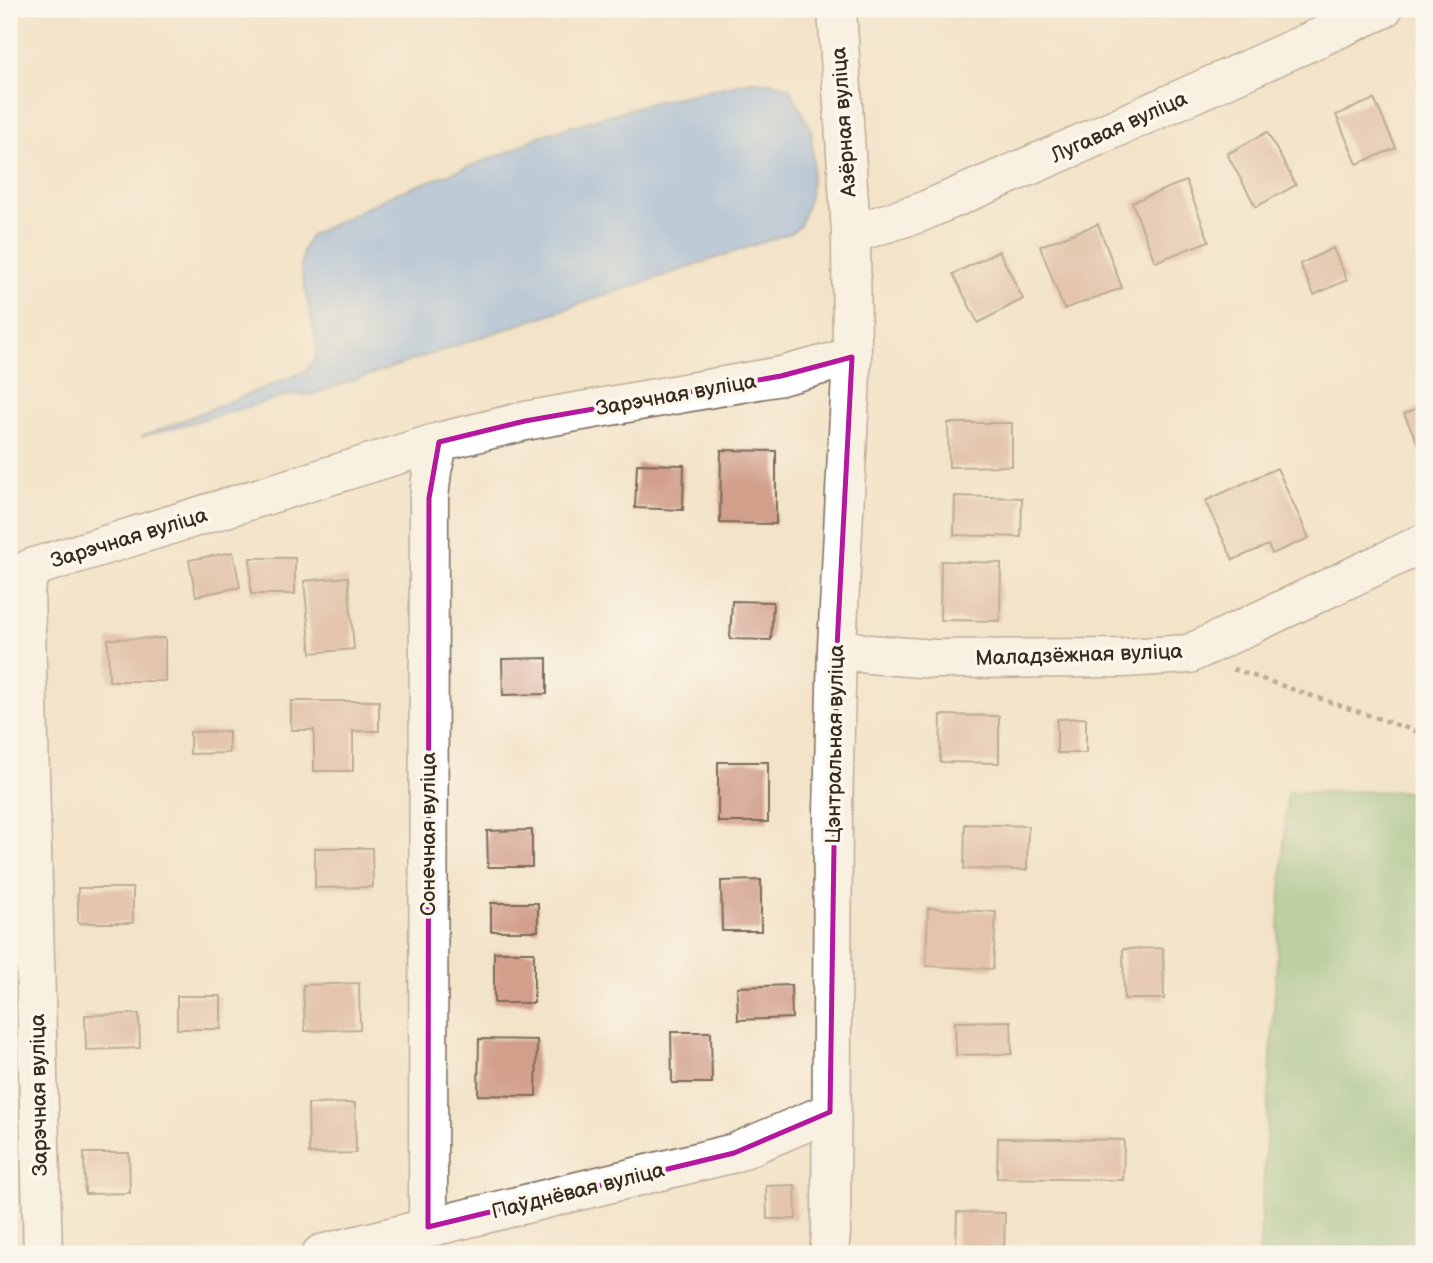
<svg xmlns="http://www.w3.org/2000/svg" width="1433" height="1263" font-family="'Balsamiq Sans',sans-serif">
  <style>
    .forest { fill: #7db774; stroke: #5c7049; stroke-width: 2 }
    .water { fill: #7babe5; stroke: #5b6a82; stroke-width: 2 }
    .building { fill: #d29f8b }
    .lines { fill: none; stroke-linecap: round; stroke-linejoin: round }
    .minor-casing { stroke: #7b6b5a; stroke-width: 41 }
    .path { stroke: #7b6b5a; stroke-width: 4.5; stroke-dasharray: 5 5; stroke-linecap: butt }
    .minor { stroke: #fff; stroke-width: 38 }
    .marked { fill: none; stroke: #b5179e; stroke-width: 5; stroke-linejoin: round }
    .labels { text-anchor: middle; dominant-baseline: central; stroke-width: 7; stroke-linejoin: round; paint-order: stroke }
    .street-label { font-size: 21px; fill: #3b2a1e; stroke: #fbf7ec }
  </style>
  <rect width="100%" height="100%" fill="#fbf7ec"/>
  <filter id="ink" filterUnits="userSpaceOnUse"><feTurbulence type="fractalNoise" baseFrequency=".0143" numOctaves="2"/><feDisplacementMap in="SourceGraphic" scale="14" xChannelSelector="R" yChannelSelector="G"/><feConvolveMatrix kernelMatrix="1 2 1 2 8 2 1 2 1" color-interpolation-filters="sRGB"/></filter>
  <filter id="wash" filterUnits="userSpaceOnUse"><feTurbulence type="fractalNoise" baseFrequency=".00686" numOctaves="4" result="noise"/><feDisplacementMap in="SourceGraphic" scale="28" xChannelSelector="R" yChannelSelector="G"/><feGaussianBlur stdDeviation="1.57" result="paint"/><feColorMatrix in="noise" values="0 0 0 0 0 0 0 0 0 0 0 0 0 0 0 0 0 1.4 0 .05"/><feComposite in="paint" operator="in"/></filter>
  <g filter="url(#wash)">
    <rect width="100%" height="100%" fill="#f3e3c8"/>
    <path class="forest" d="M1424 791V1254H1259L1287 792Z"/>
    <path class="water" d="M752 81 777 83 790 89 811 129 813 159 810 196 800 226 790 233 310 395H290L141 437 304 372 315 360 317 346 301 269 303 250 311 235 394 194 506 153 542 135 650 103Z"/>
    <g id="blocks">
      <path class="building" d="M1424 77V101L1415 81Z
        M1374 99 1396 148 1357 164 1336 115Z
        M1267 132 1296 185 1256 207 1227 154Z
        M1186 181 1209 241 1155 262 1132 202Z
        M1098 224 1122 288 1064 309 1040 246Z
        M1333 248 1347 280 1314 295 1300 264Z
        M999 251 1023 299 978 323 953 274Z
        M1424 405V457L1404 414Z
        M948 423H1012V466L949 467Z
        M721 450 776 451V524L720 523Z
        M637 464 684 465 683 510 635 508Z
        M1277 468 1309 538 1272 554 1268 545 1233 560 1205 501Z
        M955 496 1022 498 1021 537 954 535Z
        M233 552 240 587 196 596 189 560Z
        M250 558H295V594H251Z
        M941 561 1001 563 1000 621 940 620Z
        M348 577 354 649 311 653 304 581Z
        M732 601 773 602 771 640 730 639Z
        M165 638V681H109L108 639Z
        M547 658V694L503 695 502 659Z
        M291 701H379V731H353V771H314V730H291Z
        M941 715 999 716V763L940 762Z
        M1086 718V753H1057V719Z
        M229 731V753L190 754V732Z
        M718 762H768V822H718Z
        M965 824 1028 826 1027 870 964 869Z
        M532 830V867H488L487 831Z
        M315 848H372L373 887 315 888Z
        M761 880V931H722L721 881Z
        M78 888H133V923H78Z
        M491 903H538V931H491Z
        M928 908 996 912 993 969 926 966Z
        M1163 948 1164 999H1124L1123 949Z
        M494 952H534V1003H494Z
        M359 983 360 1029 305 1031 303 985Z
        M791 985 792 1018 738 1020 737 987Z
        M177 996H221V1029H177Z
        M139 1014 140 1048 86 1050 85 1015Z
        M1011 1021 1012 1054 956 1055 955 1022Z
        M671 1032H711L712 1083H672Z
        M479 1039 537 1040 536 1096 478 1095Z
        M355 1103 356 1153 309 1154 308 1104Z
        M998 1138 1124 1140 1123 1180 997 1178Z
        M84 1153H129L130 1193 85 1194Z
        M795 1185 796 1219H767L766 1186Z
        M957 1212 1005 1213 1004 1251H956Z"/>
    </g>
  </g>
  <g filter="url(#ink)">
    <use href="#blocks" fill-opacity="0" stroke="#7b6b5a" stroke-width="2"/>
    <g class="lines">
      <g class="minor-casing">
        <path id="minor" d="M851 234 919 213 1062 152 1383 9
          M837 647 868 654 934 659 1124 658 1189 654 1424 543
          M428 1227 429 498 432 471 439 442
          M43 1254 25 591 31 568 439 442 525 421 781 376 852 357
          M321 1254 734 1153 830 1112
          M829 1254 831 1232 833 811 837 647 852 357 851 234 837 9"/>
      </g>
      <path class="path" d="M1233 669 1424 734"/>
      <use href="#minor" class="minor"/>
    </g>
  </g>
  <path d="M0 0H1433V1263H0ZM852 357 837 647 830 1112 734 1153 428 1227 429 498 439 442 525 421 781 376Z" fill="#f3e3c8" fill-opacity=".55" fill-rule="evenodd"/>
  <path class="marked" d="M852 357 837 647 830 1112 734 1153 428 1227 429 498 439 442 525 421 781 376Z"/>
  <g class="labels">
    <g class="street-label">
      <text transform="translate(844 122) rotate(-94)">Азёрная вуліца</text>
      <text transform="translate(1119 127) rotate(-24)">Лугавая вуліца</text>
      <text transform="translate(676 395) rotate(-10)">Зарэчная вуліца</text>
      <text transform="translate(129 538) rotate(-17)">Зарэчная вуліца</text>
      <text transform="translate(1079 655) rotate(-2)">Маладзёжная вуліца</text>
      <text transform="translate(835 744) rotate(-89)">Цэнтральная вуліца</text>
      <text transform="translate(428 834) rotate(-90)">Сонечная вуліца</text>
      <text transform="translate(39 1095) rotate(-91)">Зарэчная вуліца</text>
      <text transform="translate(578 1191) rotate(-14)">Паўднёвая вуліца</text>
    </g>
  </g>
  <rect width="1433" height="1263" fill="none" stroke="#fbf7ec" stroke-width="35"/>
</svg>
